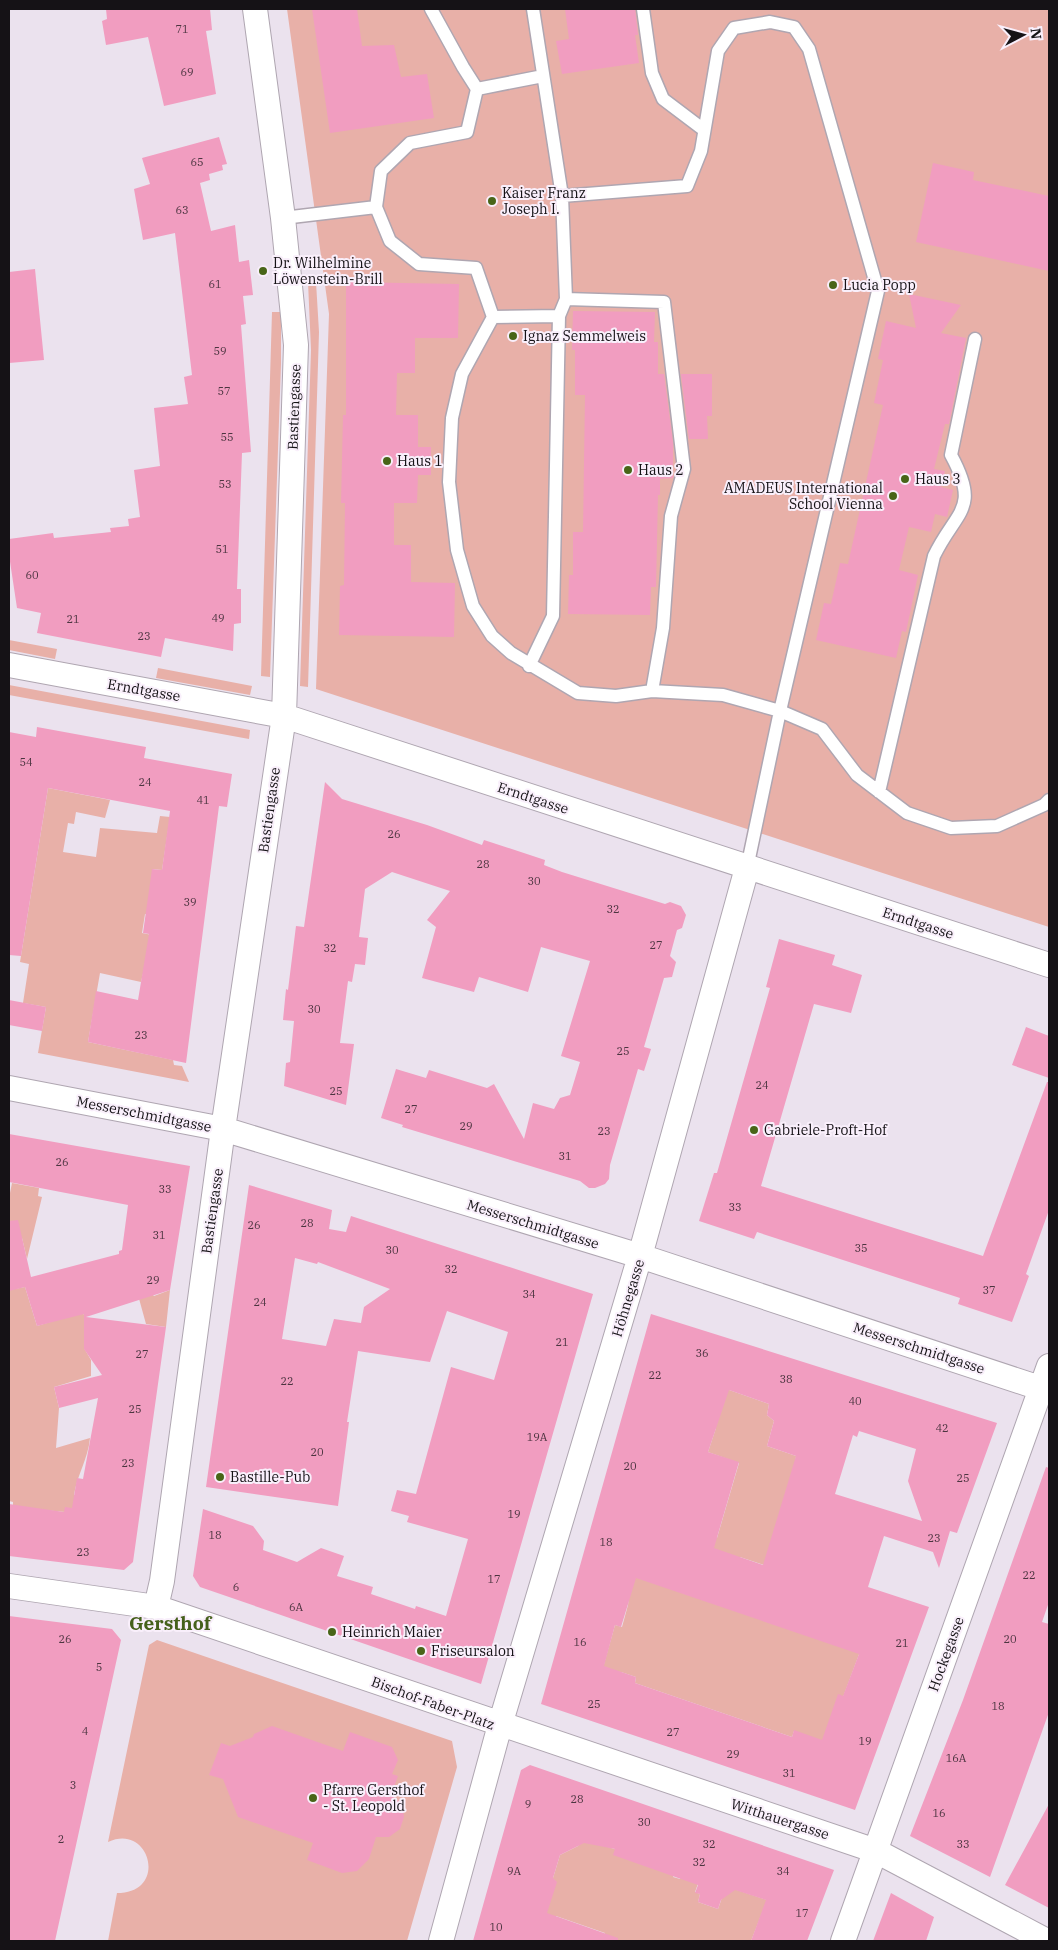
<svg xmlns="http://www.w3.org/2000/svg" width="1058" height="1950" font-family="'IBM Plex Serif',serif">
  <style>
    .green { fill: #e8b0a8 }
    .building { fill: #f19dc0; fill-rule: evenodd }
    .lines { fill: none; stroke-linecap: round; stroke-linejoin: round }
    .service-casing { stroke: #afa6b1; stroke-width: 15 }
    .minor-casing { stroke: #afa6b1; stroke-width: 26 }
    .service { stroke: #fff; stroke-width: 12 }
    .minor { stroke: #fff; stroke-width: 24 }
    .poi-dot { fill: #486518; stroke: #f9effb; stroke-width: 2 }
    .labels { text-anchor: middle; dominant-baseline: central; stroke-width: 4; stroke-linejoin: round; paint-order: stroke }
    .number-label { font-size: 11px; fill: #4c3540 }
    .poi-label { font-size: 14px; fill: #151216; stroke: #f9effb; text-anchor: start }
    .street-label { font-size: 14px; fill: #151216; stroke: #f9effb }
    .district-label { font-size: 19px; font-weight: bold; fill: #45601b; stroke: #f9effb }
  </style>
  <rect width="100%" height="100%" fill="#ebe2ee"/>
  <path class="green" d="M287 9H1049V927L316 689 329 314Z
    M308 282H316L319 332 308 687 300 686 311 350Z
    M272 312H281V364L270 677 261 676Z
    M9 640 57 649 55 659 9 650Z
    M158 668 252 686 250 695 156 678Z
    M9 685 250 730 249 739 9 695Z
    M48 788 110 800 105 818 76 812 74 824 68 823 63 852 96 857 100 828 157 833 160 816 170 817 162 870 152 869 156 916 145 914 142 933 152 935 141 982 100 973 88 1042 173 1060 174 1065 182 1066 189 1082 38 1053 46 1007 23 1003 29 964 20 962Z
    M12 1183 39 1188 38 1196 42 1197 27 1259 22 1238 9 1241V1198Z
    M25 1287 37 1326 83 1312 91 1336 84 1345V1348L91 1360V1376L54 1387 59 1408 56 1448 90 1438C88 1459 77 1475 74 1495L92 1498 65 1512 13 1507V1502L9 1501V1290Z
    M170 1290 166 1327 146 1324 138 1295 149 1291 154 1296Z
    M715 1385 769 1404 767 1415 774 1421 767 1446 796 1456 785 1572 740 1557 738 1563 648 1516 717 1538 739 1463 708 1452 716 1428 676 1415Z
    M633 1563 864 1641 824 1748 794 1731 792 1737 635 1683 636 1677 621 1672 602 1671 615 1625 622 1627 628 1605Z
    M157 1640 452 1741 457 1767 407 1941H108L117 1893C169 1893 150 1822 108 1842L149 1645Z
    M587 1840 675 1869 673 1877 680 1879 683 1872 700 1878 695 1892 700 1894 698 1902 718 1909 724 1892 707 1880 767 1900 751 1941H603L605 1933 556 1916 549 1941 522 1940 553 1878 560 1855 578 1846 580 1843H584Z"/>
  <path class="building" d="M106 9H210L212 30 206 31 216 94 164 106 148 37 106 45 102 21 107 19Z
    M312 9H357L362 46 394 45 401 77 427 74 434 118 330 133Z
    M565 9H635L638 35H635L639 63 562 74 556 41 569 39Z
    M219 137 227 164 222 165 223 170 209 174 210 180 200 183 211 231 235 225 239 262 249 260 253 295 243 296 246 324 241 325 251 452 242 453 237 589H241V623L234 624 233 651 165 638 161 657 37 633 41 613 17 608 9 555V539L53 533 54 538 111 532 110 528 129 526 128 519 140 517 134 470 160 466 154 408 188 404 184 377 192 375 175 233 143 240 134 189 150 184 142 158Z
    M933 163 974 172 973 180 1049 196V271L916 242Z
    M35 269 44 360 9 363V272Z
    M346 282 459 284 458 338H415V373H397L396 415H418V447H431V475H418L417 503H394V545H411V582L455 583 454 637 339 635 340 586 344 585 345 503H341L343 415H346Z
    M909 294 961 305 941 333 966 338 949 424H945L934 469 945 471 941 487 953 490 947 517 935 514 931 532 909 527 899 570 918 575 906 632 902 631 896 658 816 640 824 603 831 604 840 563 848 564 883 405 874 403 883 360 878 359 886 321 916 328Z
    M573 311 655 312 654 342H658V374H664L673 443V478L660 479V495H658L656 587H651L650 615 568 614 569 575H573V532H583L585 395H575V350H572Z
    M681 374H712V416H707L708 439H689Z
    M37 727 146 747 144 758 232 774 227 807 219 806 186 1063 88 1042 96 991 138 1000 149 934 143 933 152 869 162 870 170 811 48 788 21 956 9 955V732L36 737Z
    M325 782 342 799 427 825 482 845 484 840 545 860 544 865 562 872 665 904 670 902 681 906 686 915 682 928 677 930 670 956 676 962 672 977 664 978 644 1047 651 1049 644 1071 638 1069 610 1165 609 1179 605 1184 595 1188H589L580 1181 402 1127 403 1125 381 1118 396 1069 426 1078 429 1070 487 1088 494 1084 524 1139 533 1103 554 1109 560 1098 570 1095 580 1062 561 1056 590 961 541 947 528 992 479 977 474 992 422 978 436 927 427 920 450 891 392 872 365 889 359 937 368 938 365 965 355 964 352 982 348 981 340 1043 354 1044 346 1105 284 1086 286 1063 290 1062 294 1021 283 1020 286 989 288 990 296 926 304 927Z
    M779 939 835 955 832 965 862 975 851 1013 814 1004 761 1186 983 1256 1047 1082H1049V1210L1026 1274 1029 1276 1012 1322 958 1304 960 1298 757 1232 754 1239 699 1221 714 1173H717L770 988 766 987Z
    M9 1000 46 1007 42 1031 9 1025Z
    M1026 1027 1049 1036V1078L1012 1065Z
    M9 1134 190 1166 170 1290 86 1317 166 1327 133 1562 124 1570 9 1556V1504L64 1512 65 1507 72 1508 77 1478 83 1479 98 1398 59 1408 54 1387 102 1375 84 1349V1314L37 1326 25 1287 9 1291V1221L18 1220 31 1277 119 1254V1251L122 1250 128 1205 9 1182Z
    M249 1185 332 1210 329 1229 346 1232 351 1216 593 1294 481 1684 200 1587 193 1576 203 1509 253 1526 264 1541 263 1550 297 1562 321 1548 344 1556 337 1576 373 1587 371 1594 415 1609 416 1606 446 1616 468 1539 407 1522 409 1516 391 1511 397 1490 416 1494 451 1367 494 1380 508 1332 447 1311 430 1362 358 1351 347 1422H349L338 1506 206 1487ZM295 1258 317 1264 318 1262 390 1289 364 1307 361 1323 334 1319 326 1346 282 1339Z
    M651 1314 997 1423 957 1533 950 1531 939 1568 933 1552 884 1536 868 1587 929 1607 855 1810 541 1704ZM729 1390 769 1404 767 1415 774 1421 767 1446 796 1456 763 1565 714 1548 739 1462 708 1452ZM859 1431 916 1449 908 1481 922 1521 835 1494 853 1435 857 1437ZM636 1578 859 1654 843 1696 838 1694 822 1740 794 1730 792 1737 635 1683 636 1677 604 1666 615 1625 621 1627Z
    M1046 1467 1049 1468V1602L1042 1622 1049 1624V1712L990 1877 910 1836 963 1700Z
    M9 1616 112 1629 121 1640 55 1941H9Z
    M272 1726 343 1751 350 1732 392 1747 398 1760 392 1774 398 1776 391 1795 402 1804 404 1817 400 1829 389 1837H376L369 1859 357 1871 342 1873 307 1860 313 1843 238 1817 223 1779 209 1775 221 1743 230 1746 253 1737 254 1734Z
    M530 1765 834 1870 807 1941H751L766 1900 735 1890 721 1900 718 1909 698 1902 700 1894 695 1893 698 1885 613 1855 615 1849 584 1843 560 1855 553 1878 557 1882 547 1913 618 1938V1941H473L521 1770Z
    M1049 1804V1908L1005 1885Z
    M891 1893 934 1917 926 1941H873Z"/>
  <g class="lines">
    <g class="service-casing">
      <path id="service" d="M431 9 463 67 477 89 467 132 410 143 381 171 376 207 390 241 419 264 476 268 493 317 462 374 452 418 449 482 457 550 473 606 492 636 511 653 578 693 616 696 652 691 663 628 671 516 684 469 664 302 566 299
        M643 9 652 73 663 99 704 130
        M477 89 543 76
        M562 196 687 186 701 151 718 51 734 28 770 22 794 27 809 49 878 291 780 711 747 868
        M283 218 376 207
        M493 317 559 316
        M529 666 553 616 559 316 566 299 562 196 533 9
        M652 691 723 695 780 711 822 729 857 775 907 813 951 828 997 826 1044 805 1049 800
        M879 792 934 556C956 510 981 510 951 455L975 339"/>
    </g>
    <g class="minor-casing">
      <path id="minor" d="M9 665 284 716 1049 965
        M9 1088 223 1129 640 1256 1049 1391
        M9 1586 156 1607 876 1851 1047 1941
        M156 1607 162 1581 223 1129 284 716 296 345 283 218 255 9
        M441 1941 500 1725 640 1256 747 868
        M843 1941 1049 1366"/>
    </g>
    <use href="#service" class="service"/>
    <use href="#minor" class="minor"/>
  </g>
  <g class="poi-dot">
    <circle cx="492" cy="201" r="5"/>
    <circle cx="263" cy="271" r="5"/>
    <circle cx="833" cy="285" r="5"/>
    <circle cx="513" cy="336" r="5"/>
    <circle cx="387" cy="461" r="5"/>
    <circle cx="628" cy="470" r="5"/>
    <circle cx="905" cy="479" r="5"/>
    <circle cx="893" cy="496" r="5"/>
    <circle cx="754" cy="1130" r="5"/>
    <circle cx="220" cy="1477" r="5"/>
    <circle cx="332" cy="1632" r="5"/>
    <circle cx="421" cy="1651" r="5"/>
    <circle cx="313" cy="1798" r="5"/>
  </g>
  <g class="labels">
    <g class="number-label">
      <text x="182" y="29">71</text>
      <text x="187" y="72">69</text>
      <text x="197" y="162">65</text>
      <text x="182" y="210">63</text>
      <text x="215" y="284">61</text>
      <text x="220" y="351">59</text>
      <text x="224" y="391">57</text>
      <text x="227" y="437">55</text>
      <text x="225" y="484">53</text>
      <text x="222" y="549">51</text>
      <text x="32" y="575">60</text>
      <text x="218" y="618">49</text>
      <text x="73" y="619">21</text>
      <text x="144" y="636">23</text>
      <text x="26" y="762">54</text>
      <text x="145" y="782">24</text>
      <text x="203" y="800">41</text>
      <text x="394" y="834">26</text>
      <text x="483" y="864">28</text>
      <text x="534" y="881">30</text>
      <text x="190" y="902">39</text>
      <text x="613" y="909">32</text>
      <text x="656" y="945">27</text>
      <text x="330" y="948">32</text>
      <text x="314" y="1009">30</text>
      <text x="141" y="1035">23</text>
      <text x="623" y="1051">25</text>
      <text x="762" y="1085">24</text>
      <text x="336" y="1091">25</text>
      <text x="411" y="1109">27</text>
      <text x="466" y="1126">29</text>
      <text x="604" y="1131">23</text>
      <text x="565" y="1156">31</text>
      <text x="62" y="1162">26</text>
      <text x="165" y="1189">33</text>
      <text x="735" y="1207">33</text>
      <text x="307" y="1223">28</text>
      <text x="254" y="1225">26</text>
      <text x="159" y="1235">31</text>
      <text x="861" y="1248">35</text>
      <text x="392" y="1250">30</text>
      <text x="451" y="1269">32</text>
      <text x="153" y="1280">29</text>
      <text x="989" y="1290">37</text>
      <text x="529" y="1294">34</text>
      <text x="260" y="1302">24</text>
      <text x="562" y="1342">21</text>
      <text x="702" y="1353">36</text>
      <text x="142" y="1354">27</text>
      <text x="655" y="1375">22</text>
      <text x="786" y="1379">38</text>
      <text x="287" y="1381">22</text>
      <text x="855" y="1401">40</text>
      <text x="135" y="1409">25</text>
      <text x="942" y="1428">42</text>
      <text x="537" y="1437">19A</text>
      <text x="317" y="1452">20</text>
      <text x="128" y="1463">23</text>
      <text x="630" y="1466">20</text>
      <text x="963" y="1478">25</text>
      <text x="514" y="1514">19</text>
      <text x="215" y="1535">18</text>
      <text x="934" y="1538">23</text>
      <text x="606" y="1542">18</text>
      <text x="83" y="1552">23</text>
      <text x="1029" y="1575">22</text>
      <text x="494" y="1579">17</text>
      <text x="236" y="1587">6</text>
      <text x="296" y="1607">6A</text>
      <text x="65" y="1639">26</text>
      <text x="1010" y="1639">20</text>
      <text x="580" y="1642">16</text>
      <text x="902" y="1643">21</text>
      <text x="99" y="1667">5</text>
      <text x="594" y="1704">25</text>
      <text x="998" y="1706">18</text>
      <text x="85" y="1731">4</text>
      <text x="673" y="1732">27</text>
      <text x="865" y="1741">19</text>
      <text x="733" y="1754">29</text>
      <text x="956" y="1758">16A</text>
      <text x="789" y="1773">31</text>
      <text x="73" y="1785">3</text>
      <text x="577" y="1799">28</text>
      <text x="528" y="1804">9</text>
      <text x="939" y="1813">16</text>
      <text x="644" y="1822">30</text>
      <text x="61" y="1839">2</text>
      <text x="709" y="1844">32</text>
      <text x="963" y="1844">33</text>
      <text x="699" y="1862">32</text>
      <text x="514" y="1871">9A</text>
      <text x="783" y="1871">34</text>
      <text x="802" y="1913">17</text>
      <text x="496" y="1927">10</text>
    </g>
    <g class="poi-label">
      <text x="502" y="193">Kaiser Franz<tspan x="502" dy="16">Joseph I.</tspan></text>
      <text x="273" y="263">Dr. Wilhelmine<tspan x="273" dy="16">Löwenstein-Brill</tspan></text>
      <text x="843" y="285">Lucia Popp</text>
      <text x="523" y="336">Ignaz Semmelweis</text>
      <text x="397" y="461">Haus 1</text>
      <text x="638" y="470">Haus 2</text>
      <text x="915" y="479">Haus 3</text>
      <text x="883" y="488" text-anchor="end">AMADEUS International<tspan x="883" dy="16">School Vienna</tspan></text>
      <text x="764" y="1130">Gabriele-Proft-Hof</text>
      <text x="230" y="1477">Bastille-Pub</text>
      <text x="342" y="1632">Heinrich Maier</text>
      <text x="431" y="1651">Friseursalon</text>
      <text x="323" y="1790">Pfarre Gersthof<tspan x="323" dy="16">- St. Leopold</tspan></text>
    </g>
    <g class="street-label">
      <text transform="translate(294 407) rotate(-88)">Bastiengasse</text>
      <text transform="translate(144 690) rotate(10)">Erndtgasse</text>
      <text transform="translate(533 798) rotate(18)">Erndtgasse</text>
      <text transform="translate(269 810) rotate(-82)">Bastiengasse</text>
      <text transform="translate(918 923) rotate(18)">Erndtgasse</text>
      <text transform="translate(144 1114) rotate(11)">Messerschmidtgasse</text>
      <text transform="translate(212 1211) rotate(-82)">Bastiengasse</text>
      <text transform="translate(533 1224) rotate(17)">Messerschmidtgasse</text>
      <text transform="translate(628 1298) rotate(-73)">Höhnegasse</text>
      <text transform="translate(919 1348) rotate(18)">Messerschmidtgasse</text>
      <text transform="translate(946 1654) rotate(-70)">Hockegasse</text>
      <text transform="translate(433 1703) rotate(20)">Bischof-Faber-Platz</text>
      <text transform="translate(780 1819) rotate(18)">Witthauergasse</text>
    </g>
    <g class="district-label">
      <text x="170" y="1623">Gersthof</text>
    </g>
  </g>
  <rect width="1058" height="1950" fill="none" stroke="#151216" stroke-width="20"/>
  <g transform="translate(1023 35) rotate(84)" stroke="#f9effb" stroke-width="4" paint-order="stroke">
  <path d="M0-4L9 19L0 12L-9 19Z" fill="#151216"/>
  <text y="-8" font-size="14" font-weight="bold" text-anchor="middle" fill="#151216">N</text>
  </g>
</svg>
